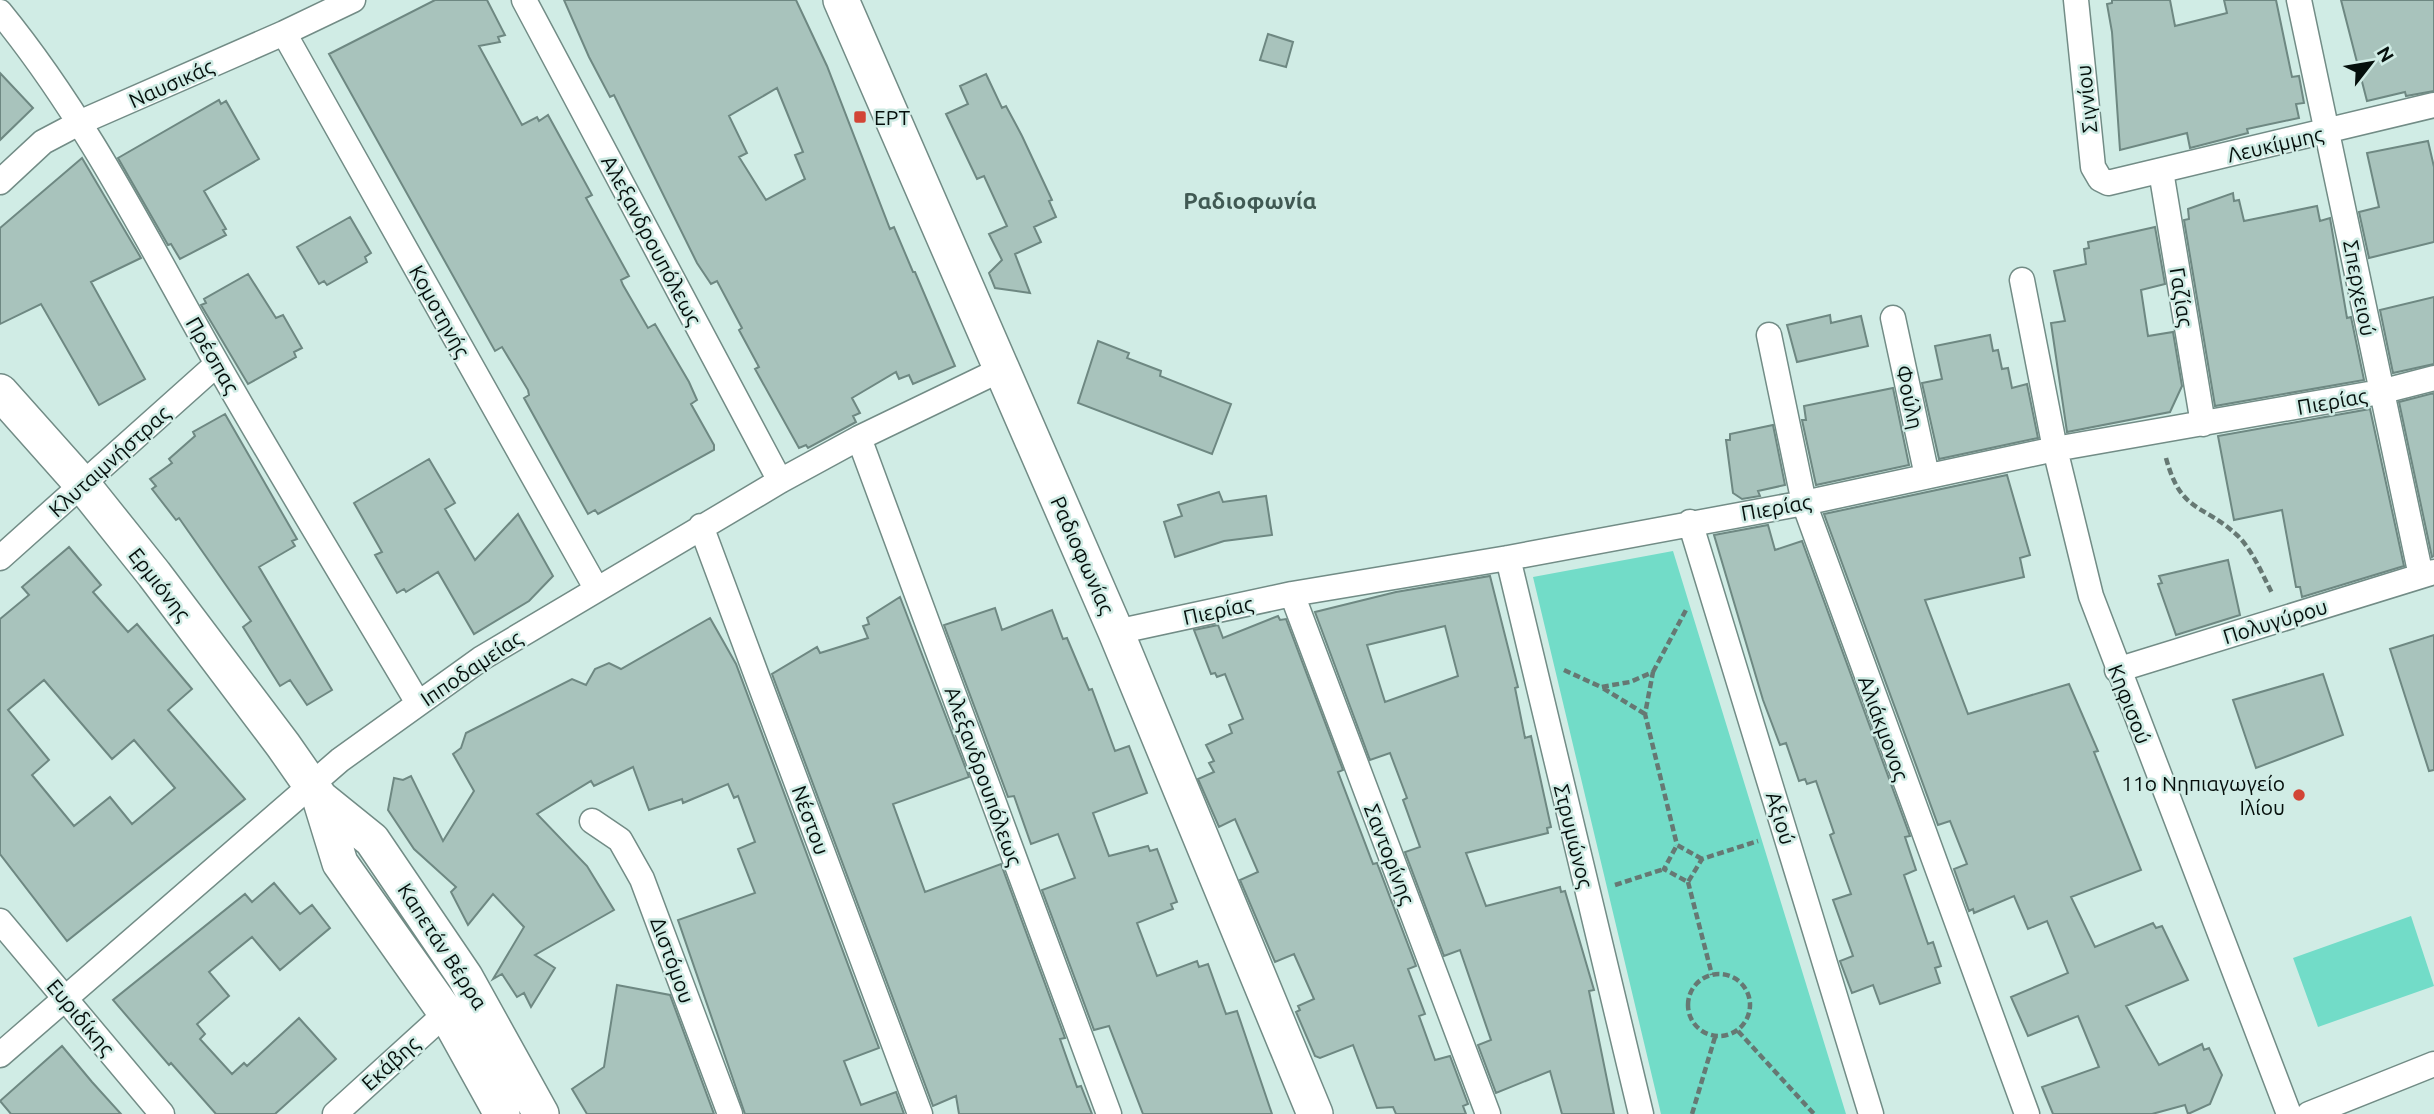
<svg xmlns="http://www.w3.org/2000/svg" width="2434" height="1114" font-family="Ubuntu,sans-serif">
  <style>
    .green { fill: #72dcc8 }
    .building { fill: #a8c3bc; stroke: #6e8882; stroke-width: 2; fill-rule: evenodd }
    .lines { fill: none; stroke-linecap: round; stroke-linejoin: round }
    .street-casing { stroke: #728c86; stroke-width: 27 }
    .secondary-casing { stroke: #728c86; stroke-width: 38 }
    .path { stroke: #667873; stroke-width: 4.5; stroke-dasharray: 7 3.5; stroke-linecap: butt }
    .street { stroke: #fff; stroke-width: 24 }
    .secondary { stroke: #fff; stroke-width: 35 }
    .poi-dot { fill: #d24536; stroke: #d0ece5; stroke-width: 2.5 }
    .labels { text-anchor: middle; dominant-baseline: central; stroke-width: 5; stroke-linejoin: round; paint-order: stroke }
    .street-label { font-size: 21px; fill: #050f0c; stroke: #d0ece5 }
    .poi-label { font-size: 21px; fill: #050f0c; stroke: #d0ece5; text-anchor: start }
    .neighbourhood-label { font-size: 23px; font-weight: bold; fill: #405953; stroke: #d0ece5 }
  </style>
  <rect width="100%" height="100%" fill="#d0ece5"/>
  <path class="green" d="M1673 551 1846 1114H1661L1533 577Z
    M2411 916 2434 986 2318 1027 2293 958Z"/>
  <path class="building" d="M435 0H487L505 35 498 37 500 42 479 46 522 125 537 117 539 121 548 115 592 195 586 198 629 276 621 280 623 285 648 328 655 324 689 382 697 400 691 404 714 445V450L598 514 595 510 588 514 524 398 529 395 528 390 502 347 495 351 329 54Z
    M564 0H796L827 66 890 229 894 227 913 272H915L955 366 913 384 909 375 899 379 896 372 852 398 860 413 853 416 856 422 808 448 806 445 799 448 755 369 759 367 739 330 742 328 717 281 711 284 697 263 614 95 610 97 589 57ZM777 88 803 152 795 155 805 179 766 200 739 157 747 153 729 116Z
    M2112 0H2170L2175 26 2227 13 2224 0H2276L2292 77 2299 76 2304 103 2296 104 2299 118 2247 129 2248 133 2190 148 2187 133 2120 150 2112 32 2107 4 2112 3Z
    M2341 0H2434V91L2406 96 2405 92 2367 101Z
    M1268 34 1293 42 1286 67 1260 60Z
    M0 73 33 108 0 140Z
    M986 74 1002 108 1006 106 1022 136 1052 200 1049 201 1056 217 1034 227 1041 242 1015 254 1030 293 995 288 989 273 1002 260 989 234 1007 226 984 176 977 179 946 114 968 104 960 86Z
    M219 100 221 104 226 101 259 159 204 191 226 229 223 230 226 235 180 259 171 244 168 245 118 158Z
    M2428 141 2434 167V242L2369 258 2359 212 2379 207 2367 153Z
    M82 158 141 258 91 282 145 379 99 405 41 304 0 324V228Z
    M2233 193 2234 201 2239 200 2244 221 2317 206 2320 221 2330 218 2347 318 2351 317 2364 380 2215 406 2184 220 2189 219 2188 209Z
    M350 217 371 253 365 257 367 262 327 285 324 281 319 284 297 247Z
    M2155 227 2165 284 2141 290 2148 336 2173 332 2182 386 2170 412 2067 432 2051 323 2065 321 2054 271 2086 264 2084 249 2089 248 2088 242Z
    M248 274 276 318 283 315 302 348 294 352 296 357 248 384 201 305 206 303 204 299Z
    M2434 297V364L2393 373 2380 310Z
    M1830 315 1831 323 1861 316 1868 346 1797 362 1787 325Z
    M1990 335 1993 351 1998 350 2002 369 2008 368 2012 388 2027 384 2038 438 1939 459 1922 383 1942 379 1935 346Z
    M1098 341 1129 353 1127 358 1161 371 1160 376 1231 404 1212 454 1078 403Z
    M1893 388 1909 465 1816 485 1802 420H1806L1804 406Z
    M2434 393V556L2432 557 2399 402Z
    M2370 409 2404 566 2302 597 2300 587H2296L2282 510 2234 520 2218 436Z
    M225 414 297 539 292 541 295 546 259 567 332 690 307 705 290 680 280 686 243 627 251 621 179 518 176 520 152 489 156 486 150 479 172 463 169 459 195 436 193 432Z
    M1773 425 1785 485 1758 491 1760 496 1742 499 1733 493 1726 440H1730V434Z
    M429 459 455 503 445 509 475 560 518 514 553 576 529 601 474 634 438 572 406 592 404 589 397 593 375 555 382 552 354 503Z
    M2007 475 2030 555 2020 558 2024 577 1925 600 1968 714 2069 684 2098 751 2094 752 2141 870 2071 897 2095 947 2153 923 2156 928 2162 926 2188 980 2126 1006 2159 1065 2202 1044 2204 1050 2209 1048 2222 1075 2210 1104 2188 1114 2185 1105 2152 1114H2053L2042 1087 2099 1067 2078 1016 2028 1036 2011 997 2068 973 2047 921 2028 929 2014 896 1974 913 1973 909 1969 911 1954 869 1967 864 1950 821 1938 825 1824 514Z
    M1219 492 1223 502 1266 496 1272 535 1224 541 1175 557 1164 522 1182 516 1178 505Z
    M1768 525 1775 550 1802 541 1910 836 1905 837 1916 870 1904 875 1928 944 1933 942 1941 966 1935 968 1940 983 1880 1004 1873 985 1852 993 1840 961 1853 956 1833 900 1851 894 1830 835 1834 833 1816 781 1807 784 1805 779 1799 781 1786 743 1780 745 1763 700 1714 535Z
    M69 547 101 585 93 592 128 632 137 624 192 689 168 710 245 799 67 941 0 854V619L29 595 22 587ZM44 680 112 759 134 740 175 788 132 824 110 797 74 826 32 775 49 760 8 710Z
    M2228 560 2240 615 2176 635 2158 584 2162 583 2159 576Z
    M1490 576 1518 687 1515 688 1525 738 1531 736 1551 827 1547 828 1548 833 1466 853 1486 906 1560 887 1561 892 1565 891 1594 990 1589 991 1614 1114H1562L1550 1071 1496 1093 1478 1045 1491 1040 1460 950 1444 956 1405 852 1420 847 1403 800 1407 798 1390 753 1370 760 1315 612 1396 592ZM1445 626 1458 676 1385 702 1367 645Z
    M900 597 969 777 893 804 925 892 1001 864 1065 1038 1060 1039 1077 1087 1081 1086 1092 1114H959L956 1096 933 1106 772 674 817 647 820 653 868 638 863 626 869 624 867 618Z
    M995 608 1002 630 1052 610 1063 639 1067 638 1089 690 1092 689 1115 751 1129 746 1147 793 1093 813 1109 856 1148 846 1150 851 1157 849 1177 902 1171 904 1173 909 1137 923 1157 976 1197 961 1199 967 1208 964 1226 1014 1237 1011 1272 1114H1143L1109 1026 1094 1030 1042 890 1075 878 1058 834 1031 844 1014 796 1008 797 944 625Z
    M1278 616 1280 620 1286 619 1343 770 1338 772 1373 864 1377 863 1416 966 1408 969 1425 1014 1419 1016 1435 1060 1450 1056 1468 1104 1463 1106 1466 1114H1396L1393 1107 1377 1108 1353 1045 1320 1058 1315 1056 1296 1012 1300 1010 1298 1006 1314 999 1294 954 1275 962 1240 880 1258 872 1235 819 1219 827 1198 779 1214 772 1209 763 1214 761 1206 745 1232 733 1229 725 1243 719 1225 674 1217 677 1215 673 1211 674 1194 630 1218 625 1223 638Z
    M710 618 736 664 879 1048 844 1061 861 1105 896 1092 904 1114H745L678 920 755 893 738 849 755 842 738 796 734 798 728 784 683 803 682 799 649 810 633 767 594 786 591 781 537 814 587 866 614 910 535 955 555 968 531 1007 524 993 517 997 502 974 493 979 524 927 493 894 468 925 451 892 456 887 414 849 388 810 394 778 403 780 411 776 443 841 474 791 453 754 461 748 466 733 572 679 586 685 595 669 609 663 621 669Z
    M2434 635V770L2429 771 2390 649Z
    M2323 674 2343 735 2256 768 2233 700Z
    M274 883 300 914 312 905 330 928 280 970 252 937 209 972 229 996 197 1024 205 1034 200 1039 232 1074 244 1063 247 1066 299 1018 336 1059 275 1114H216L171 1063 169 1065 113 1000 245 894 252 902Z
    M617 985 670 995 714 1114H587L572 1089 604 1067Z
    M62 1046 92 1082 121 1114H11L0 1101Z"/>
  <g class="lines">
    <g class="street-casing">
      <path id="street" d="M524 0 780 481
        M2076 0 2093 167 2100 179 2108 183 2434 105
        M2299 0 2421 576
        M0 12C85 116 145 236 211 353 278 471 349 586 418 703
        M284 33 596 588
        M2161 171 2203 424
        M0 182 43 142 81 122 284 33 353 0
        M2022 280 2055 449 2091 596 2289 1114
        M1893 318 1927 476
        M1769 335 1804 503 2027 1114
        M859 438 1109 1114
        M1690 522 1871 1114
        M701 526 920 1114
        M0 558 217 364
        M1508 558 1641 1114
        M1292 594 1488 1114
        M1116 632 1292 594 1508 558 1804 503 2055 449 2380 392 2434 378
        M2117 670 2434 572
        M592 821 620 840 642 879 730 1114
        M0 921 162 1114
        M0 1055 340 760 482 658 780 481 859 438 1002 369
        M335 1114 446 1013
        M2309 1114 2434 1064"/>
    </g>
    <g class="secondary-casing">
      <path id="secondary" d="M841 0 1116 632 1315 1114
        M0 392 82 484 154 574 283 745 320 798 372 840 465 977 541 1114
        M320 798 340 863 446 1013 502 1114"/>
    </g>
    <path class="path" d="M2166 458C2181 514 2203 503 2238 536 2253 551 2262 574 2272 593
      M1564 670 1601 687
      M1653 672 1687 608
      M1645 714 1601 687 1630 682 1653 672 1645 714 1677 845
      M1702 859 1677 845 1664 869 1688 882 1702 859 1758 841
      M1688 882 1712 975
      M1615 885 1664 869
      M1688 1005a31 31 0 1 1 62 0a31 31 0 1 1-62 0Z
      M1738 1031 1814 1114
      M1692 1114 1715 1037"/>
    <use href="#street" class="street"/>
    <use href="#secondary" class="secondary"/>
  </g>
  <g class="poi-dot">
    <rect x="853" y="110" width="14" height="14" rx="3.5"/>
    <circle cx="2299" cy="795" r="7"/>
  </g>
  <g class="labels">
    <g class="street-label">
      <text transform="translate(171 83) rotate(-24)">Ναυσικάς</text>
      <text transform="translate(2086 99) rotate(-96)">Σιγνίου</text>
      <text transform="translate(2275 144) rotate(-13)">Λευκίμμης</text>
      <text transform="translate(652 240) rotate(62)">Αλεξανδρουπόλεως</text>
      <text transform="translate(2360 288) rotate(79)">Σπερχειού</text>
      <text transform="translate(2182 297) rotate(81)">Γαζίας</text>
      <text transform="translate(440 311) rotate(61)">Κομοτηνής</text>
      <text transform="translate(213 355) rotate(60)">Πρέσπας</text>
      <text transform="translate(1910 397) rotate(78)">Φούλη</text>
      <text transform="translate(2332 401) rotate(-10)">Πιερίας</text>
      <text transform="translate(109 461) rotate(-42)">Κλυταιμνήστρας</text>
      <text transform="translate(1776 507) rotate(-10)">Πιερίας</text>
      <text transform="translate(1083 555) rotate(66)">Ραδιοφωνίας</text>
      <text transform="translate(160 584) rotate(52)">Ερμιόνης</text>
      <text transform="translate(1218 610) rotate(-12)">Πιερίας</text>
      <text transform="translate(2275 621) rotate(-17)">Πολυγύρου</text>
      <text transform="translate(471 668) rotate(-34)">Ιπποδαμείας</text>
      <text transform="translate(2130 704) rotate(69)">Κηφισού</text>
      <text transform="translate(1884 728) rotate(70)">Αλιάκμονος</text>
      <text transform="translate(984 776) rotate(70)">Αλεξανδρουπόλεως</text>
      <text transform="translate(1781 818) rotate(73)">Αξιού</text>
      <text transform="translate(811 820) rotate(70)">Νέστου</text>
      <text transform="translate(1574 836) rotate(76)">Στρυμώνος</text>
      <text transform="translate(1390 854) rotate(69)">Σαντορίνης</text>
      <text transform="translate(443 946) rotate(57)">Καπετάν Βέρρα</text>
      <text transform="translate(673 960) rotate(70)">Διστόμου</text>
      <text transform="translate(81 1017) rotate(50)">Ευριδίκης</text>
      <text transform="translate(390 1063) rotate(-42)">Εκάβης</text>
    </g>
    <g class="poi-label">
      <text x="874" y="117">ΕΡΤ</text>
      <text x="2285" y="783" text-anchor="end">11ο Νηπιαγωγείο<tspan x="2285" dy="24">Ιλίου</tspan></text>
    </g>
    <g class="neighbourhood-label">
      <text x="1250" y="200">Ραδιοφωνία</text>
    </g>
  </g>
  <g transform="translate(2371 63) rotate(59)" stroke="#d0ece5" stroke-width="5" paint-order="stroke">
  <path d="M0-5L12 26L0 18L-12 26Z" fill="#050f0c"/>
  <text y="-10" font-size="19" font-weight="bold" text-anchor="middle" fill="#050f0c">N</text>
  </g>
</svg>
